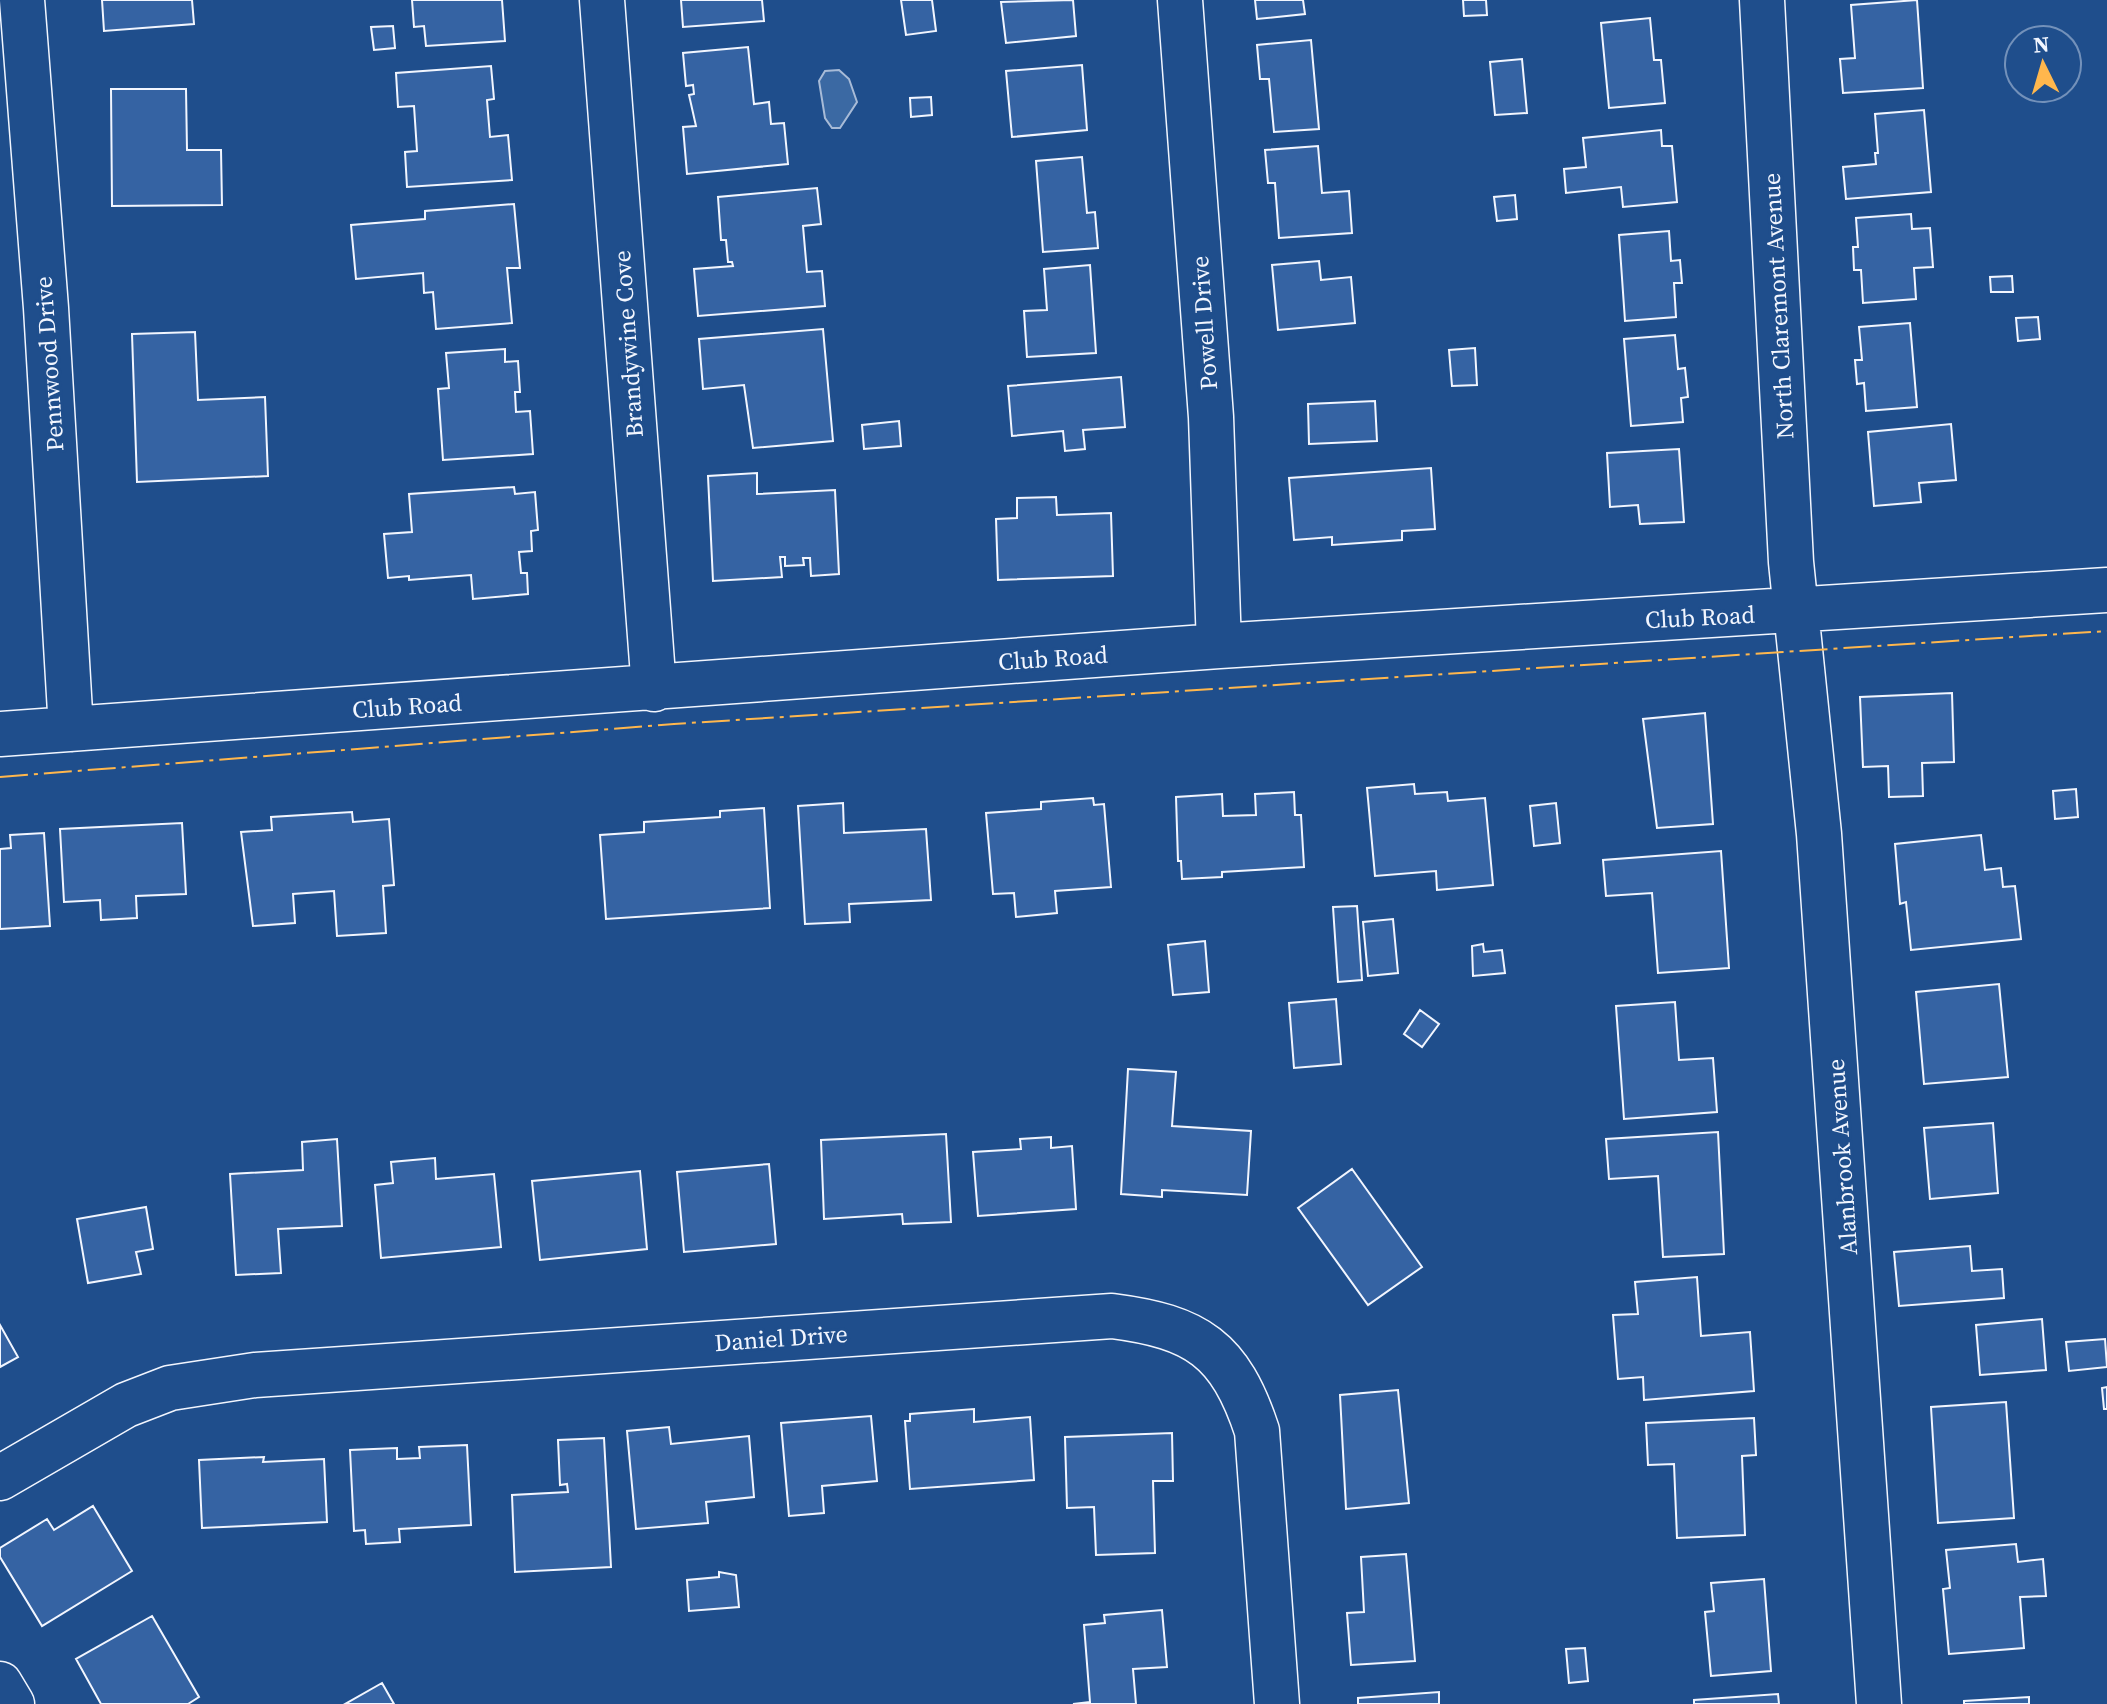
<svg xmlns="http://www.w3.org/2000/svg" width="2107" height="1704" font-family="'Source Serif 4',serif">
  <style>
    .water { fill: #3b69a3; stroke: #a8bbd7; stroke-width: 2 }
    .building { fill: #3563a3; stroke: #f2f6ff; stroke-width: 2 }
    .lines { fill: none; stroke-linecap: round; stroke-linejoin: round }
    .minor-casing { stroke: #f2f6ff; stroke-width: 47 }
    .minor { stroke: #1f4e8c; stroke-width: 44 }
    .power { stroke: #ffb74d; stroke-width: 2; stroke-dasharray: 28 6 4 6; stroke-linecap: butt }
    .labels { text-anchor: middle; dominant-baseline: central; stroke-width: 6; stroke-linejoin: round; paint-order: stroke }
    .street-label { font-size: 24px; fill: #f2f6ff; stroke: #1f4e8c }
  </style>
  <rect width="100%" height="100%" fill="#1f4e8c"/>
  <path class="water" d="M839 70 849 79 857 102 840 128H832L825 118 819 81 825 71Z"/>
  <path class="building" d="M102 0H192L194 24 104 31Z
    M412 0H502L505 41 426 46 424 26 414 27Z
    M681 0H762L764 21 683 27Z
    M901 0H932L936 31 906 35Z
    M1073 0 1076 36 1006 43 1001 2Z
    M1255 0H1303L1305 14 1257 19Z
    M1463 0H1486L1487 15 1464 16Z
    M1917 0 1923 88 1843 93 1840 59 1855 58 1851 5Z
    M1650 18 1654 60H1661L1665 103 1609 108 1601 23Z
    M393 26 395 48 374 50 371 27Z
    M1311 40 1319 129 1274 132 1269 79H1260L1257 45Z
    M748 47 754 104 769 102 771 124 784 123 788 164 687 174 683 127 696 126 689 95 694 94 693 85 686 86 683 53Z
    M1522 59 1527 113 1495 115 1490 62Z
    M1082 65 1087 130 1012 137 1006 71Z
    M491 66 494 99 487 100 490 137 508 135 512 180 407 187 405 152 417 151 414 106 398 107 396 73Z
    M111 89H186L187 150H221L222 205 112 206Z
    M931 97 932 115 911 117 910 98Z
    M1924 110 1931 192 1846 199 1843 167 1876 164 1875 153H1878L1875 114Z
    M1661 130 1662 146H1672L1677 202 1623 207 1621 187 1566 193 1564 169 1586 167 1583 138Z
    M1318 146 1322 193 1349 191 1352 233 1279 238 1275 183H1268L1265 150Z
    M1082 157 1087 213 1095 212 1098 248 1043 252 1036 161Z
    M817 188 821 224 803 226 807 272 822 271 825 306 698 316 694 269 733 266 732 262H728L726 240H721L718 197Z
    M1515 195 1517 219 1497 221 1494 197Z
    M514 204 520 268H507L512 323 436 329 433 292 424 293 423 273 356 279 351 225 425 219V211Z
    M1911 214 1912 229 1930 228 1933 267 1914 268 1916 299 1863 303 1861 270H1854L1853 247H1858L1856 218Z
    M1669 231 1671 261 1680 260 1682 283H1674L1676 317 1625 321 1619 235Z
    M1319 261 1321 280 1351 277 1355 323 1278 330 1272 265Z
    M1090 265 1096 353 1027 357 1024 311 1047 310 1044 269Z
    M2012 276 2013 292H1991L1990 277Z
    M2038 317 2040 339 2018 341 2016 318Z
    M1910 323 1917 407 1866 411 1864 383 1857 384 1855 360H1862L1859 327Z
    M823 329 833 441 753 448 744 385 703 389 699 339Z
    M195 332 198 400 265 397 268 476 137 482 132 334Z
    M1675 335 1678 369 1685 368 1688 397 1681 398 1683 422 1631 426 1624 339Z
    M1475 348 1477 385 1452 386 1449 350Z
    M505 349V362L518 361 520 392H515L516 412 530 411 533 454 443 460 438 389 449 388 446 353Z
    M1121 377 1125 427 1083 430 1085 449 1065 451 1063 431 1012 436 1008 386Z
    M1375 401 1377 441 1309 444 1308 404Z
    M899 421 901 446 864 449 862 425Z
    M1951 424 1956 480 1919 483 1921 502 1874 506 1868 432Z
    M1679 449 1684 522 1640 524 1638 505 1610 507 1607 453Z
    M1431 468 1435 529 1402 531V540L1332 545V537L1294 540 1289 478Z
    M757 473V494L835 490 839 574 811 576 810 558H803L804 565 785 566V557H780L782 577 713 581 708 476Z
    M514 487 515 494 535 492 538 530 531 531 532 551 519 552 521 573H527L528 594 473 599 471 575 409 580V576L388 578 384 534 412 532 409 494Z
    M1056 497 1057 515 1111 513 1113 576 998 580 996 519 1017 518V498Z
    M1952 693 1954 762 1922 763 1923 796 1889 797 1888 766 1863 767 1860 697Z
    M1705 713 1713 824 1657 828 1643 719Z
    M1414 784 1415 794 1447 792 1448 801 1485 798 1493 885 1437 890 1436 871 1375 876 1367 788Z
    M2076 789 2078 817 2055 819 2053 791Z
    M1294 792 1295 815H1301L1304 867 1222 872V877L1182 879 1181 861H1178L1176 797 1222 794 1223 816 1256 815 1255 794Z
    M1093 798 1094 805 1104 804 1111 887 1055 891 1057 913 1016 917 1014 893 993 894 986 813 1041 809V802Z
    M843 803 844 833 926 829 931 900 849 904 850 922 805 924 798 806Z
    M1556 803 1560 843 1534 846 1530 806Z
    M764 808 770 908 606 919 600 835 644 832V822L720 817V811Z
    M352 812 353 822 389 819 394 885 383 886 386 933 337 936 334 891 293 894 295 923 253 926 241 832 272 830 271 817Z
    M182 823 186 894 136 896 137 918 101 920 100 900 64 902 60 829Z
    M44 833 50 926 0 929V849L11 848 10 835Z
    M1981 835 1985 870 2001 868 2003 887 2015 886 2021 939 1911 950 1906 902 1900 904 1895 844Z
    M1721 851 1729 968 1658 973 1652 893 1606 896 1603 860Z
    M1357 906 1362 980 1338 982 1333 907Z
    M1393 919 1398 973 1368 976 1363 922Z
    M1205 941 1209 992 1173 995 1168 945Z
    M1483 944 1484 952 1502 950 1505 973 1473 976 1472 946Z
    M1999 984 2008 1077 1924 1084 1916 992Z
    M1336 999 1341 1064 1294 1068 1289 1003Z
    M1675 1002 1679 1060 1713 1058 1717 1112 1624 1119 1616 1006Z
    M1420 1010 1439 1024 1422 1047 1404 1034Z
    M1128 1069 1176 1072 1172 1126 1251 1131 1247 1195 1162 1190V1197L1121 1194Z
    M1993 1123 1998 1193 1930 1199 1924 1128Z
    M1718 1132 1724 1254 1663 1257 1658 1176 1609 1179 1606 1139Z
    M946 1134 951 1222 903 1224 902 1214 824 1219 821 1140Z
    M1051 1137V1148L1072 1146 1076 1209 978 1216 973 1152 1021 1149 1020 1139Z
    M337 1139 342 1226 278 1229 281 1273 236 1275 230 1174 303 1170 302 1142Z
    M435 1158 436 1179 494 1174 501 1247 381 1258 375 1185 393 1183 391 1162Z
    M769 1164 776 1244 684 1252 677 1172Z
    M1352 1169 1422 1267 1368 1305 1298 1208Z
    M640 1171 647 1249 540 1260 532 1181Z
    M146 1207 153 1249 136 1252 141 1274 88 1283 77 1219Z
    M1970 1246 1972 1271 2002 1269 2004 1298 1899 1306 1894 1252Z
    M1697 1277 1701 1336 1750 1332 1754 1391 1644 1400 1643 1377 1618 1379 1613 1315 1638 1314 1635 1282Z
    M2042 1319 2046 1370 1980 1375 1976 1325Z
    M0 1325 18 1357 0 1367Z
    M2105 1339 2107 1367 2069 1371 2066 1342Z
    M2107 1387V1409H2104L2102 1388Z
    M1398 1390 1409 1503 1346 1509 1340 1395Z
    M2006 1402 2014 1518 1938 1523 1931 1407Z
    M974 1409V1422L1030 1417 1034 1480 910 1489 905 1421H910V1414Z
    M871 1416 877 1481 822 1486 824 1513 789 1516 781 1423Z
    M1754 1418 1756 1455 1742 1456 1745 1535 1677 1538 1674 1464 1648 1465 1646 1423Z
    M669 1427 671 1444 749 1436 754 1497 706 1502 708 1523 636 1529 627 1431Z
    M1172 1433 1173 1481H1153L1155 1553 1096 1555 1094 1507 1067 1508 1065 1437Z
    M604 1438 611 1567 515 1572 512 1495 568 1492 567 1484 560 1485 558 1440Z
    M467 1445 471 1525 399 1529 400 1542 366 1544 365 1530 354 1531 350 1450 397 1448V1459L420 1458 419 1447Z
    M264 1457 263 1462 324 1459 327 1522 202 1528 199 1460Z
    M93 1506 132 1571 42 1626 0 1557V1548L47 1519 54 1530Z
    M2016 1544 2018 1562 2043 1559 2046 1596 2020 1597 2024 1648 1949 1654 1943 1589 1950 1588 1946 1550Z
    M1406 1554 1415 1661 1351 1665 1347 1613 1364 1612 1361 1557Z
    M719 1572 736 1575 739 1607 689 1611 687 1580 719 1577Z
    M1764 1579 1771 1671 1711 1676 1705 1612 1714 1611 1711 1583Z
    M1162 1610 1167 1667 1133 1669 1136 1704H1073L1090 1702 1084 1625 1105 1623 1104 1615Z
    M152 1616 199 1697 188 1704H101L76 1659Z
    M1585 1648 1588 1681 1569 1683 1566 1649Z
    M382 1683 394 1704H345Z
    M1439 1692V1704H1358V1698Z
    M1778 1694 1779 1704H1694V1700Z
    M2029 1697V1704H1964V1701Z"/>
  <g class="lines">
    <g class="minor-casing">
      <path id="minor" d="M22 0 46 308 71 729
        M602 0 654 689
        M1180 0 1211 417 1219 646
        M1762 0 1791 562 1819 834 1879 1704
        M0 734 1219 646 2107 590
        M0 1478 126 1405 170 1388 255 1375 1112 1316C1197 1327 1230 1349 1257 1431L1277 1704
        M0 1684 12 1704"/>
    </g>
    <use href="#minor" class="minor"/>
    <path class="power" d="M0 777 674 724 2107 631"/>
  </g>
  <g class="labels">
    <g class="street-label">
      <text transform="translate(1778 306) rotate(-93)">North Claremont Avenue</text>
      <text transform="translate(1204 323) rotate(-94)">Powell Drive</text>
      <text transform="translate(628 344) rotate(-94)">Brandywine Cove</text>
      <text transform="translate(49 364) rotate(-94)">Pennwood Drive</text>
      <text transform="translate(1700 617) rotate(-3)">Club Road</text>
      <text transform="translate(1053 658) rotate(-4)">Club Road</text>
      <text transform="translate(407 706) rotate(-4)">Club Road</text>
      <text transform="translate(1842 1157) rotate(-94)">Alanbrook Avenue</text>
      <text transform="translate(781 1338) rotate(-4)">Daniel Drive</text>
    </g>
  </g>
  <g transform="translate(2043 64) rotate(355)"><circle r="38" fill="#1f4e8c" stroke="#7391ba" stroke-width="2"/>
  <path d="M0-6L14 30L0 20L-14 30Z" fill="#ffb74d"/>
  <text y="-12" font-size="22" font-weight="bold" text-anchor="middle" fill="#f2f6ff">N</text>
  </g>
</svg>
